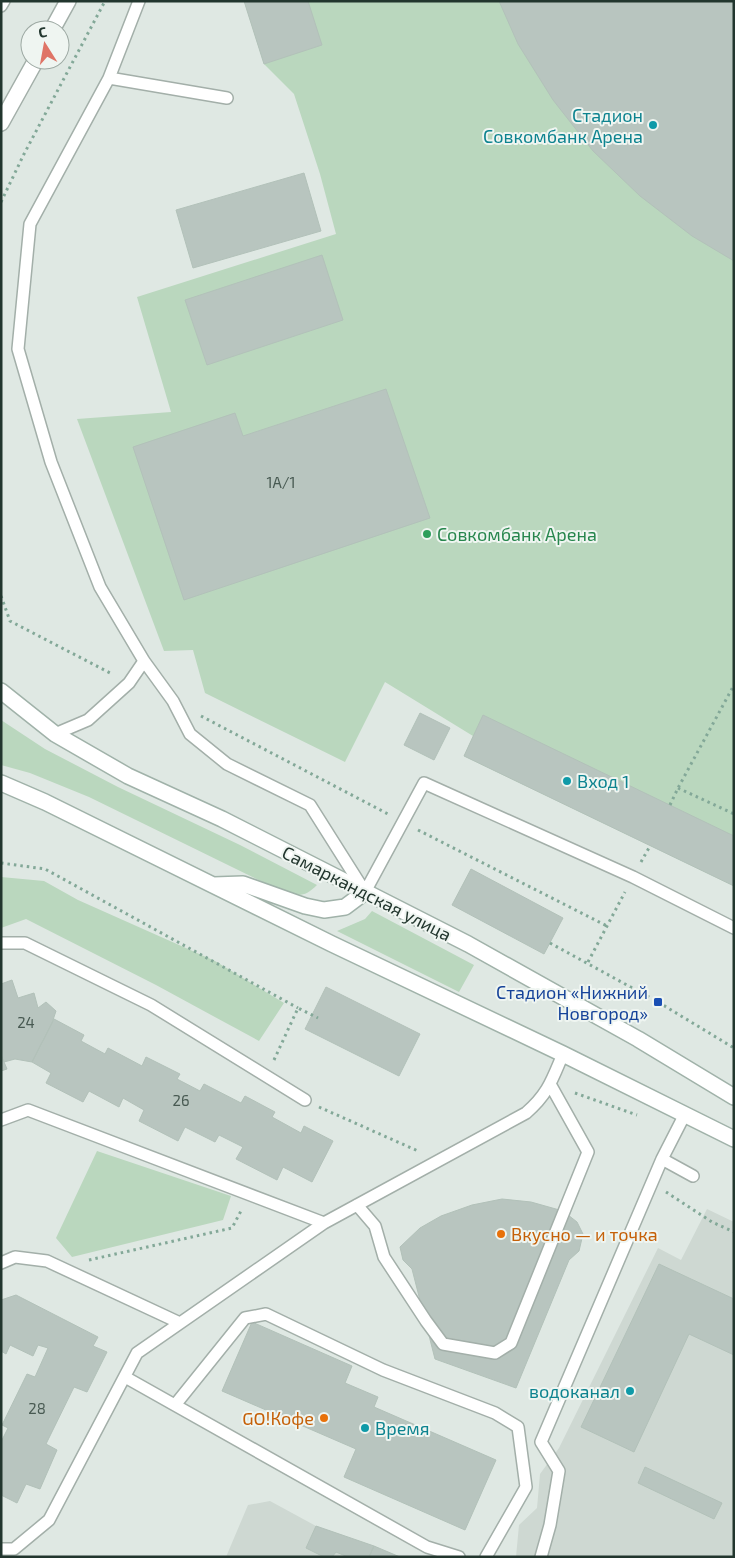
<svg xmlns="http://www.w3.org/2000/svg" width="735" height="1558" font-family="'Exo 2',sans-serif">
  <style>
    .built { fill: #ced8d2 }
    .green { fill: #bad7be }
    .building { fill: #b8c5bf; stroke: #b2c1b9 }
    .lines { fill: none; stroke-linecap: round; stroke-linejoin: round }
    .service-casing { stroke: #a3afa9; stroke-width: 14 }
    .minor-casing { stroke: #a3afa9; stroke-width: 18 }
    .secondary-casing { stroke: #a0b2a9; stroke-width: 18 }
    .path { stroke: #83a898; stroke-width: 3; stroke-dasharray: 2.5 4; stroke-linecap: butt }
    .service { stroke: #fff; stroke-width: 11 }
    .minor { stroke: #fff; stroke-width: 15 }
    .secondary { stroke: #fff; stroke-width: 15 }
    .culture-dot { fill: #0f9aa8; stroke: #eff5f1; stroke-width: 2 }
    .leisure-dot { fill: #2e9e5b; stroke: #eff5f1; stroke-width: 2 }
    .transit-dot { fill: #1a4fb4; stroke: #eff5f1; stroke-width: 2 }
    .food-dot { fill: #e8710a; stroke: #eff5f1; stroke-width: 2 }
    .labels { text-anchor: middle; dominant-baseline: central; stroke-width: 4; stroke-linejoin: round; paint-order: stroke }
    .number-label { font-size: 15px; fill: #485a52 }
    .culture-label { font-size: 18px; fill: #0d838f; stroke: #eff5f1; text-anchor: end }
    .leisure-label { font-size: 18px; fill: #27864d; stroke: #eff5f1; text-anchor: start }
    .street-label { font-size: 18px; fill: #22362e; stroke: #eff5f1 }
    .transit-label { font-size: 18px; fill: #164399; stroke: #eff5f1; text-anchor: end }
    .food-label { font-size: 18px; fill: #c56008; stroke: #eff5f1; text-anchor: start }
  </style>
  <rect width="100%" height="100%" fill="#dfe8e3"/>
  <path class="built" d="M707 1209 734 1222V1557H516L519 1525 537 1508 540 1474 559 1448 658 1248 681 1260Z
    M270 1501 316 1526 400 1557H226L248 1505Z"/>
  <path class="green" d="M244 1H734V886L464 756 473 736 385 682 345 762 205 693 193 650 164 651 77 419 171 412 137 297 336 234 320 174 294 94 264 64Z
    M1 720 45 749 118 787 240 845 317 885C304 898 298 896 281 891L89 797 30 773 1 765Z
    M1 877 44 881 78 900 215 961 284 1003 259 1041 156 985 26 919 1 928Z
    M372 911 474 965 459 992 337 931 365 919Z
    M97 1151 231 1196 223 1220 72 1257 56 1238Z"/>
  <path class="building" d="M244 1H308L322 45 264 64Z
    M499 1H734V261L692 236 640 196 593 151 553 100 518 44Z
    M304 173 321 231 193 268 176 210Z
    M322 255 343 320 207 365 185 300Z
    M386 389 430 518 184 600 133 447 235 413 243 436Z
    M420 713 450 728 434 760 404 745Z
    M483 715 734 836V886L464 756Z
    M471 869 563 918 544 954 452 905Z
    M12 980 18 998 34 993 38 1008 46 1002 56 1011 52 1023 32 1062 15 1059 4 1062 1 1055V984Z
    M326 987 420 1034 399 1076 305 1029Z
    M54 1019 84 1035 81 1041 105 1054 108 1048 142 1066 146 1057 180 1074 177 1079 200 1091 204 1084 241 1103 245 1096 275 1112 272 1117 301 1133 304 1126 333 1141 312 1182 283 1167 277 1180 236 1159 243 1147 219 1135 215 1142 185 1127 178 1141 139 1121 144 1110 123 1098 119 1107 89 1091 83 1102 46 1083 51 1073 32 1062Z
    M1 1055 7 1069 1 1071Z
    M502 1199 531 1202 563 1211 577 1222 583 1234 579 1251 569 1260 516 1388 435 1359 412 1269 403 1260 400 1247 420 1228 441 1216 472 1205Z
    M659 1264 734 1299V1355L689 1334 634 1452 581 1427Z
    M16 1295 98 1337 93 1346 107 1352 87 1392 74 1387 46 1444 57 1450 40 1489 26 1484 17 1503 1 1495V1442L8 1428 2 1425 27 1374 35 1377 48 1348 38 1345 33 1356 10 1345 6 1354 1 1351V1300Z
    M252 1322 352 1366 345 1383 378 1397 374 1407 496 1460 465 1530 344 1477 356 1449 222 1391Z
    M645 1467 722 1503 714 1519 638 1483Z
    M316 1526 374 1546 369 1557H348L336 1552 332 1557H324L306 1548Z
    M374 1546 400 1557H369Z"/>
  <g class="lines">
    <g class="service-casing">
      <path id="service" d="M1 6 4 1
        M109 78 139 1
        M227 98 109 78 30 224 18 349 51 462 100 587 144 661 173 701 190 734 227 764 310 805 365 892 424 783 633 877 734 928
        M55 734 88 720 129 683 144 661
        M1 943H25L151 1005 305 1100
        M1 1120 28 1110 324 1223 526 1113C548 1094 552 1080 563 1054
        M662 1159 693 1176
        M357 1205 375 1226 384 1257 426 1321 443 1344 495 1353 511 1343 588 1152 550 1084
        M1 1263 15 1257 47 1261 180 1323
        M125 1377 427 1547 459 1557
        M175 1405 245 1318 266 1314 383 1370 495 1413 518 1427 526 1487 486 1557
        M1 1549H14L49 1520 137 1353 324 1223
        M541 1557 550 1525 559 1471 541 1442 662 1159 685 1114"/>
    </g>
    <g class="minor-casing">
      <path id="minor" d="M52 30 68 1
        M1 123 36 60"/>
    </g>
    <g class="secondary-casing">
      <path id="secondary" d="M1 691 55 734 128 776 222 819 468 944 638 1039 734 1097
        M1 783 45 802 332 944 563 1054 734 1139
        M214 885 243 884 305 906 324 910 345 907 365 892"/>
    </g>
    <path class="path" d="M1 202 24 154 105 1
      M1 596 10 621 112 674
      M201 716 388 814
      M678 788 734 814
      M670 805 678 788 734 685
      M418 830 607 926
      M641 862 650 846
      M1 863 45 869 298 1008
      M550 943 658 1002 734 1048
      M588 962 625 892
      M274 1060 298 1008 318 1018
      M575 1093 637 1115
      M319 1107 418 1151
      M666 1192 712 1222 734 1232
      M89 1260 232 1228 242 1209"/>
    <use href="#service" class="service"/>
    <use href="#minor" class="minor"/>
    <use href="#secondary" class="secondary"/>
  </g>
  <g class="culture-dot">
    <circle cx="653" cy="125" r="5"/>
    <circle cx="567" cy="781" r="5"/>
    <circle cx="630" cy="1391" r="5"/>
    <circle cx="365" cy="1428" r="5"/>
  </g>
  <circle class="leisure-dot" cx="427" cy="534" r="5"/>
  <rect class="transit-dot" x="653" y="997" width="10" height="10" rx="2.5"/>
  <g class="food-dot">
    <circle cx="501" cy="1234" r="5"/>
    <circle cx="324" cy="1418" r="5"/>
  </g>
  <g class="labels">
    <g class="number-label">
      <text x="281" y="482">1А/1</text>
      <text x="26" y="1022">24</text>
      <text x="181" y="1100">26</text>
      <text x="37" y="1408">28</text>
    </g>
    <g class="culture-label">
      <text x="643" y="115">Стадион<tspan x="643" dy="21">Совкомбанк Арена</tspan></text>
      <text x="577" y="781" text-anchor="start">Вход 1</text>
      <text x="620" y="1391">водоканал</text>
      <text x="375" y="1428" text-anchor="start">Время</text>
    </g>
    <g class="leisure-label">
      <text x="437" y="534">Совкомбанк Арена</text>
    </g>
    <g class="street-label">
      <text transform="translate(367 893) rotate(27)">Самаркандская улица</text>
    </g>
    <g class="transit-label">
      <text x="648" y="992">Стадион «Нижний<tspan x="648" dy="21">Новгород»</tspan></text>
    </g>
    <g class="food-label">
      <text x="511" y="1234">Вкусно — и точка</text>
      <text x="314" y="1418" text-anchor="end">GO!Кофе</text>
    </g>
  </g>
  <rect width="735" height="1558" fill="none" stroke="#22362e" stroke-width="5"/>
  <g transform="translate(45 45) rotate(349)"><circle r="24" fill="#eff5f1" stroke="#9da9a3"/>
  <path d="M0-4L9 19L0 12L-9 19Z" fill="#df7466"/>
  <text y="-8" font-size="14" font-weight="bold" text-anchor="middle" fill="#22362e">С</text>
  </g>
</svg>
